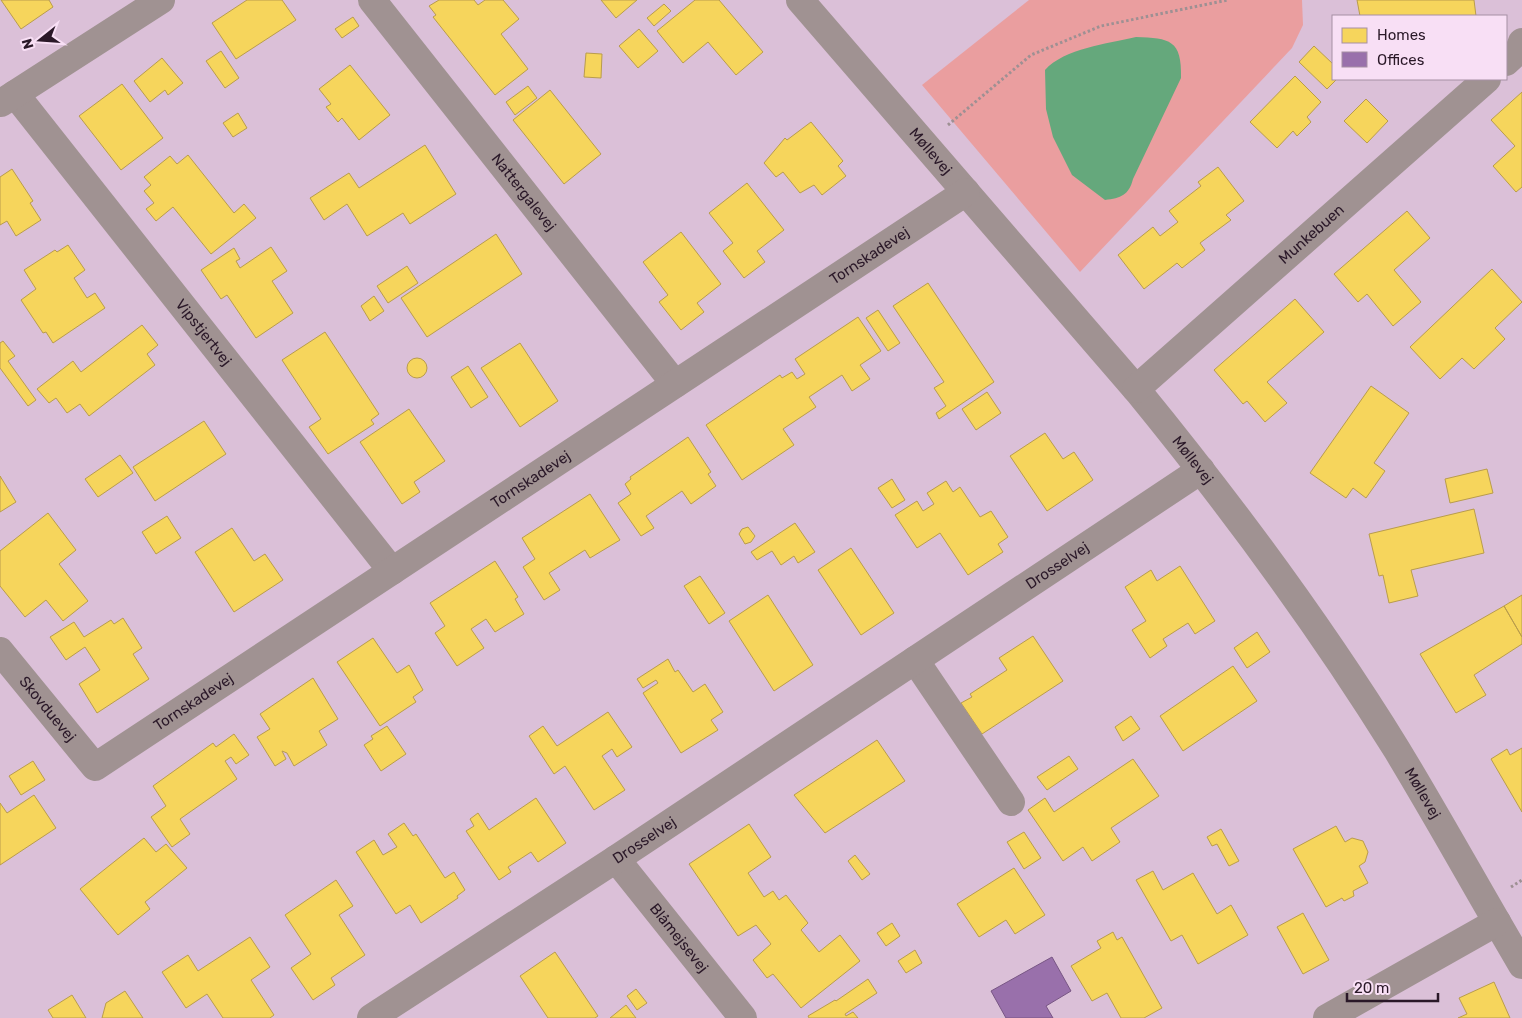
<svg xmlns="http://www.w3.org/2000/svg" width="1522" height="1018" font-family="Rubik,sans-serif">
  <style>
    .green { fill: #ea9e9f }
    .water { fill: #65a87c }
    .homes { fill: #f6d55c; stroke: #b99c4c }
    .offices { fill: #9970ab; stroke: #785684 }
    .lines { fill: none; stroke-linecap: round; stroke-linejoin: round }
    .path { stroke: #9e9093; stroke-width: 3; stroke-dasharray: 2.5 2.5; stroke-linecap: butt }
    .minor { stroke: #a09292; stroke-width: 28 }
    .labels { text-anchor: middle; dominant-baseline: central; stroke-width: 5; stroke-linejoin: round; paint-order: stroke }
    .street-label { font-size: 15px; fill: #2a1828; stroke: #f8dff5 }
  </style>
  <rect width="100%" height="100%" fill="#dbc0d8"/>
  <path class="green" d="M1029 0H1302L1303 25 1292 48 1080 272 922 85Z"/>
  <path class="water" d="M1136 37C1170 38 1182 40 1181 78L1133 179C1129 195 1121 198 1105 200L1072 175 1053 137 1046 109 1045 70C1065 48 1107 44 1136 37Z"/>
  <path class="homes" d="M1 0H49L53 7 21 29Z
    M247 0H282L296 20 236 59 212 23Z
    M439 0H474L478 5 485 0H503L519 19 501 34 528 69 495 95 433 17 436 15 429 6Z
    M601 0H637L616 18Z
    M695 0H719L763 52 736 75 708 42 683 63 657 31Z
    M1357 0H1474L1476 16H1360Z
    M664 4 671 11 654 26 647 18Z
    M353 17 359 26 342 38 335 29Z
    M639 29 658 51 638 68 619 46Z
    M1314 46 1333 64V79H1337L1327 89 1299 62Z
    M221 51 239 78 225 88 206 61Z
    M586 53 602 54 601 78 584 77Z
    M162 58 183 83 168 95 165 90 150 102 134 81Z
    M350 65 390 115 359 140 342 118 338 122 326 107 331 104 319 89Z
    M1295 76 1321 102 1307 117 1311 122 1297 136 1293 131 1277 148 1250 122Z
    M122 84 163 138 121 170 79 116Z
    M528 86 537 98 515 115 506 102Z
    M550 90 601 154 564 184 513 120Z
    M1522 92V187L1516 192 1493 166 1515 146 1491 120Z
    M1366 99 1388 121 1367 143 1344 121Z
    M238 113 247 128 233 137 223 123Z
    M811 122 843 161 838 166 846 176 822 195 814 185 800 193 783 172 776 177 764 163 785 138 787 140Z
    M425 145 456 194 410 224 403 213 367 236 347 204 324 220 310 198 349 173 359 188Z
    M188 155 234 213 244 204 256 218 211 254 173 207 156 221 146 209 154 203 144 191 151 185 144 177 170 156 177 164Z
    M1218 167 1244 201 1226 215 1231 220 1200 243 1205 250 1182 268 1177 263 1144 289 1118 255 1153 227 1160 236 1178 222 1169 211 1201 186 1198 182Z
    M12 169 33 201 30 203 41 220 16 236 7 221 0 225V177Z
    M747 183 784 230 757 251 765 262 744 278 723 251 733 243 709 213Z
    M1407 211 1430 238 1394 270 1421 302 1393 326 1367 294 1358 302 1334 274Z
    M681 232 721 284 697 303 704 312 681 330 659 302 668 295 643 262Z
    M496 234 522 274 427 337 401 298Z
    M68 245 85 270 74 278 87 298 95 293 105 308 53 343 46 332 43 333 21 300 36 289 24 270 55 250 57 252Z
    M271 247 287 271 272 281 293 313 256 338 227 295 221 299 201 270 234 248 240 259 236 261 240 268Z
    M407 266 418 283 388 303 377 286Z
    M1492 269 1522 302 1495 328 1505 339 1474 369 1462 358 1440 379 1410 347Z
    M928 283 994 382 939 419 936 413 946 406 934 388 944 382 893 306Z
    M374 296 384 311 370 321 361 306Z
    M1295 299 1324 332 1267 382 1287 403 1265 422 1247 401 1243 404 1214 370Z
    M878 310 900 343 888 351 866 318Z
    M858 317 881 351 860 365 870 379 852 391 842 375 809 397 816 407 783 429 794 445 742 480 706 425 780 375 782 378 792 372 797 379 805 374 795 359Z
    M142 325 158 345 147 354 155 365 89 416 80 404 67 413 56 398 49 403 37 389 73 361 81 372Z
    M325 332 379 414 371 420 374 424 328 454 309 427 321 419 282 360Z
    M3 341 15 356 8 361 36 400 28 406 0 368V343Z
    M520 343 558 401 520 427 481 368Z
    M407 368a10 10 0 1 1 20 0a10 10 0 1 1-20 0Z
    M468 366 488 397 471 408 451 377Z
    M1371 386 1409 413 1374 463 1385 471 1366 498 1353 488 1346 498 1310 473Z
    M987 392 1001 413 976 430 962 409Z
    M409 409 445 461 414 482 420 492 402 504 360 442Z
    M204 421 226 454 155 501 133 467Z
    M1045 433 1063 459 1074 452 1093 480 1047 511 1010 456Z
    M688 437 711 472 708 474 716 486 691 504 682 491 646 516 654 528 641 536 618 503 631 494 625 484 631 479 630 477Z
    M120 455 133 473 98 497 85 479Z
    M1487 469 1493 493 1450 503 1445 479Z
    M0 476 16 502 0 512Z
    M892 479 905 500 892 508 878 488Z
    M946 481 953 492 960 487 980 517 991 511 1008 537 998 544 1003 552 968 575 940 533 917 548 895 515 917 501 923 511 934 504 927 493Z
    M590 494 620 540 590 558 585 550 549 573 560 590 544 600 523 567 535 559 522 538Z
    M1474 509 1484 553 1411 570 1418 596 1389 603 1383 575 1379 576 1369 534Z
    M48 513 76 550 59 564 88 601 63 621 46 600 25 617 0 586V551Z
    M167 516 181 538 156 554 142 532Z
    M795 523 815 552 798 563 794 556 781 565 772 551 757 560 751 552Z
    M748 527 755 536 751 542 745 544 739 534 742 529Z
    M232 528 254 561 265 554 283 580 234 612 195 552Z
    M851 548 894 613 861 635 818 570Z
    M495 561 518 597 515 599 524 614 495 632 486 619 471 629 484 648 457 666 435 633 445 626 430 603Z
    M1180 566 1215 621 1195 634 1188 623 1163 639 1167 646 1150 658 1132 630 1146 621 1125 587 1151 570 1157 581Z
    M700 576 725 613 709 624 684 586Z
    M768 595 813 665 774 691 729 621Z
    M1522 595V637L1504 606Z
    M1504 606 1522 637V644L1474 675 1486 695 1456 713 1420 654Z
    M123 618 142 648 133 654 149 679 97 713 79 684 100 670 85 647 66 660 50 637 74 622 84 637 111 620 114 624Z
    M1257 632 1270 652 1247 668 1234 648Z
    M1033 636 1063 681 982 734 961 703 972 697 970 694 1007 670 999 658Z
    M373 638 397 673 409 665 423 690 413 697 416 702 380 726 337 662Z
    M668 659 675 672 678 670 693 692 705 684 723 712 711 720 718 730 681 753 643 693 658 683 656 680 643 688 637 679Z
    M1233 666 1257 701 1183 751 1160 716Z
    M313 678 338 719 319 731 327 745 294 766 287 753 282 751 286 759 275 766 257 737 270 729 260 714Z
    M608 712 632 747 617 757 612 749 602 756 625 790 594 810 565 766 554 774 529 736 543 726 557 746Z
    M1131 716 1140 729 1123 741 1115 727Z
    M387 726 406 754 381 771 364 745 373 739 371 736Z
    M234 734 249 755 236 764 231 757 225 761 237 779 180 819 190 834 172 847 151 817 166 806 153 786 213 743 216 747Z
    M877 740 905 781 825 833 794 795Z
    M1522 748V812L1491 759 1507 749 1510 755Z
    M1069 756 1078 769 1047 790 1037 777Z
    M1133 759 1159 796 1111 828 1120 842 1092 861 1083 847 1063 861 1028 810 1045 798 1054 812Z
    M33 761 45 780 21 795 9 776Z
    M34 795 56 828 0 865V803L7 813Z
    M536 798 566 843 538 862 531 852 508 867 511 872 499 880 466 831 474 826 470 819 478 813 489 830Z
    M404 823 413 836 416 834 445 878 454 872 465 890 457 896 458 898 421 923 410 905 396 914 356 852 374 840 383 855 397 847 388 834Z
    M749 824 771 857 748 873 764 897 773 891 779 900 786 895 808 923 801 930 819 952 840 935 860 961 801 1008 773 974 767 978 753 960 771 944 756 925 738 936 689 864Z
    M1336 826 1345 842 1352 838 1363 841 1368 852 1365 862 1359 866 1368 883 1353 891 1354 896 1344 901 1342 898 1326 907 1293 849Z
    M1221 829 1239 861 1229 866 1217 844 1212 846 1207 837Z
    M1024 832 1041 858 1024 869 1007 842Z
    M144 838 156 852 166 844 187 868 145 902 150 909 118 935 80 889Z
    M855 855 870 874 862 880 848 861Z
    M1014 868 1045 915 1015 934 1006 920 979 937 957 904Z
    M1153 871 1163 890 1193 873 1217 914 1231 905 1248 935 1198 964 1182 935 1171 941 1136 880Z
    M336 880 353 906 339 915 365 955 331 978 335 985 313 1000 291 968 311 954 285 915Z
    M1303 913 1329 960 1303 974 1277 927Z
    M892 923 900 936 886 946 877 933Z
    M1113 932 1117 940 1122 937 1162 1008 1144 1018H1121L1107 993 1092 1001 1071 966 1101 948 1097 941Z
    M250 937 270 967 251 980 274 1015 270 1018H223L207 994 186 1008 162 972 188 955 198 971Z
    M915 950 922 963 906 973 898 961Z
    M555 952 598 1016 595 1018H548L520 976Z
    M868 979 877 993 845 1014 846 1016 853 1012 858 1018H809L808 1016 835 1000 836 1001Z
    M1494 982 1510 1018H1458L1467 1014 1459 998Z
    M636 989 647 1003 637 1010 627 996Z
    M125 991 143 1018H102L106 1003Z
    M72 995 86 1018H53L48 1010Z
    M626 1005 636 1018H610Z"/>
  <path class="offices" d="M1052 957 1071 991 1046 1006 1053 1018H1006L991 991Z"/>
  <g class="lines">
    <path class="path" d="M948 125 1031 55 1101 26 1228 0
      M1511 887 1522 880"/>
    <g class="minor">
      <path id="s1" d="M372 0 675 384"/>
      <path id="s2" d="M800 0 1136 389C1230 504 1319 624 1397 750 1440 821 1480 894 1522 965"/>
      <path d="M1506 62 1519 50 1522 42"/>
      <path id="s3" d="M15 94 392 571"/>
      <path d="M1 103 161 0"/>
      <path id="s4" d="M1136 389 1487 79"/>
      <path id="s5" d="M0 651 95 767 966 192"/>
      <path d="M915 660 1011 802"/>
      <path id="s6" d="M616 859 743 1018"/>
      <path id="s7" d="M371 1018 616 859 1201 470"/>
      <path d="M1327 1018 1497 922"/>
    </g>
  </g>
  <g class="labels">
    <g class="street-label">
      <text stroke="none"><textPath href="#s2" startOffset="200">Møllevej</textPath></text>
      <text stroke="none"><textPath href="#s1" startOffset="245">Nattergalevej</textPath></text>
      <text stroke="none"><textPath href="#s4" startOffset="234">Munkebuen</textPath></text>
      <text stroke="none"><textPath href="#s5" startOffset="1078">Tornskadevej</textPath></text>
      <text stroke="none"><textPath href="#s3" startOffset="304">Vipstjertvej</textPath></text>
      <text stroke="none"><textPath href="#s2" startOffset="605">Møllevej</textPath></text>
      <text stroke="none"><textPath href="#s5" startOffset="672">Tornskadevej</textPath></text>
      <text stroke="none"><textPath href="#s7" startOffset="822">Drosselvej</textPath></text>
      <text stroke="none"><textPath href="#s5" startOffset="268">Tornskadevej</textPath></text>
      <text stroke="none"><textPath href="#s5" startOffset="75">Skovduevej</textPath></text>
      <text stroke="none"><textPath href="#s2" startOffset="1010">Møllevej</textPath></text>
      <text stroke="none"><textPath href="#s7" startOffset="326">Drosselvej</textPath></text>
      <text stroke="none"><textPath href="#s6" startOffset="101">Blåmejsevej</textPath></text>
    </g>
  </g>
  <rect x="1332" y="15" width="175" height="65" fill="#f8dff5" stroke="#a68fa3"/>
  <rect x="1342" y="28" width="25" height="15" fill="#f6d55c" stroke="#a68fa3"/>
  <text x="1377" y="40" font-size="15" fill="#2a1828">Homes</text>
  <rect x="1342" y="52" width="25" height="15" fill="#9970ab" stroke="#a68fa3"/>
  <text x="1377" y="65" font-size="15" fill="#2a1828">Offices</text>
  <g transform="translate(40 40) rotate(253)" stroke="#f8dff5" stroke-width="4" paint-order="stroke">
  <path d="M0-4L9 19L0 12L-9 19Z" fill="#2a1828"/>
  <text y="-8" font-size="14" font-weight="bold" text-anchor="middle" fill="#2a1828">N</text>
  </g>
  <path d="M1347 993v8h91v-8" fill="none" stroke="#2a1828" stroke-width="2.5"/>
  <text x="1354" y="993" font-size="15" fill="#2a1828" stroke="#f8dff5" stroke-width="4" paint-order="stroke">20 m</text>
</svg>
